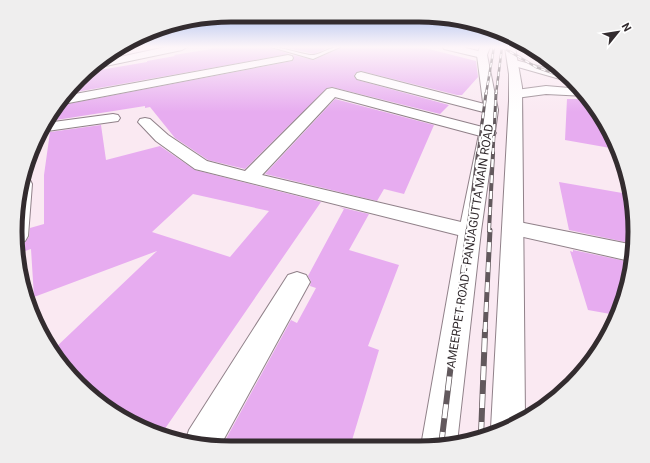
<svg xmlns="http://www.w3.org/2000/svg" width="650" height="463" font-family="Roboto,sans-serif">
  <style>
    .building { fill: #e7acf0; fill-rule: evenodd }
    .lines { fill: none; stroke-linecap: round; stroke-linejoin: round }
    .lane-casing { stroke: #908189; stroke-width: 2 }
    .street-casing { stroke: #908189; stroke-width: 2 }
    .secondary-casing { stroke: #908189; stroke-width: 2 }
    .highway-casing { stroke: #908189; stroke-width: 2 }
    .lane { fill: #fff; fill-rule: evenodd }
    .street { fill: #fff; fill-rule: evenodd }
    .secondary { fill: #fff; fill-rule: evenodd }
    .highway { fill: #fff; fill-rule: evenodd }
    .rail-far4-casing { stroke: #62595d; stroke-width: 2.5 }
    .rail-far3-casing { stroke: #62595d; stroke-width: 3 }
    .rail-far2-casing { stroke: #62595d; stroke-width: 4 }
    .rail-far1-casing { stroke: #62595d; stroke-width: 5 }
    .rail-casing { stroke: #62595d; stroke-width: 6 }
    .rail-far4 { stroke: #fff; stroke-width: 1.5; stroke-dasharray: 4.5; stroke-linecap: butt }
    .rail-far3 { stroke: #fff; stroke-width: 2; stroke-dasharray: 6; stroke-linecap: butt }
    .rail-far2 { stroke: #fff; stroke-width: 2.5; stroke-dasharray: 8; stroke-linecap: butt }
    .rail-far1 { stroke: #fff; stroke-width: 3.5; stroke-dasharray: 10; stroke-linecap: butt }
    .rail { stroke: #fff; stroke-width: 4.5; stroke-dasharray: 14; stroke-linecap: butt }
    .labels { text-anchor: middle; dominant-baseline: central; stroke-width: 4; stroke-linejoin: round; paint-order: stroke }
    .street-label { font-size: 12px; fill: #332c2f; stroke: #fff }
    .rim { fill: none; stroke: #332c2f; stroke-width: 5 }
  </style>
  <rect width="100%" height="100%" fill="#fae9f2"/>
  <path class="building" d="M212 47H270L289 54 65 94 69 89 88 72 147 62V61L175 56 174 55 211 49Z
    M283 47H330L314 54Z
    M341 47H421L476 61 478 77 462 95H457L361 71 357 72 354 75 357 80 449 105 440 114 332 87 327 88 245 169 208 160 175 138 150 107 145 108V106L50 121V116L57 106 292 61 294 59 293 55 314 60Z
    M335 99 434 125 404 194 384 189 377 201 265 174Z
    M567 99H587L616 149 565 140Z
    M101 125 106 160 160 146 195 170 321 202 162 433 136 426 69 374 53 350 157 251 34 297 31 249 25 251 24 243 29 237 30 228 44 224V175L50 132ZM193 194 269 211 230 257 152 232Z
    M559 182 628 194 634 244 569 230Z
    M339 207 369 214 349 250 399 265 368 346 379 350 350 447 221 448 291 320 297 323 316 288 310 286 311 281 308 276 344 209Z
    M573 250 630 262 616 315 588 310 570 251 573 252Z"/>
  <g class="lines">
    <g class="lane-casing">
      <path id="lane" d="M128 47H142L115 52 116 59 100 61 104 58 111 57 110 53 111 51Z
        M271 47C283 47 306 56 314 55 323 53 330 47 340 47L313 59Z"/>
    </g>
    <g class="street-casing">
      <path id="street" d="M166 47H187L182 50 96 68H93L101 61Z
        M288 55 292 56 293 58 292 60 58 105 64 96Z
        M361 72 496 107 498 110 496 113 491 114 357 79 355 76 357 73Z
        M332 88 494 130 496 133 494 136 488 138 335 97 262 175 478 226 481 231 478 236 470 238 195 169 156 141 138 122 140 119 145 118 150 119 168 135 207 161 245 171 327 89Z
        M113 114 118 115 120 118 118 121 40 132 46 123Z
        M514 221 634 245 630 261 506 233 503 228 506 223Z
        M297 272 306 275 310 282 219 448 186 439 189 430 288 275Z"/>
    </g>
    <g class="secondary-casing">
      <path id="secondary" d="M443 47H462L486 53 487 55 482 58 444 49Z
        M515 60 560 72 570 80 567 81 511 65 509 63 511 61Z
        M546 86 581 89 586 96 546 94 516 98 511 97 509 94 511 91 516 90Z
        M24 179 30 180 32 184 28 236 25 241 17 244V203Z"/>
    </g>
    <g class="highway-casing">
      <path id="highway" d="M480 47H490L487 55 498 110 481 231 457 443 447 446H421L459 231 484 110 477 55Z
        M505 47H515L522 87 525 418 514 426 492 432 491 428 509 101V74Z"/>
    </g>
    <use href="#lane" class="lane"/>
    <use href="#street" class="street"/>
    <use href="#secondary" class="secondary"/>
    <use href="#highway" class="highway"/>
    <g class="rail-far4-casing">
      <path id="rail-far4" d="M502 47 536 67 569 79
        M486 94 494 47
        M496 94 502 47"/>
    </g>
    <g class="rail-far3-casing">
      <path id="rail-far3" d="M478 154 486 93
        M493 154 496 93"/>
    </g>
    <g class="rail-far2-casing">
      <path id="rail-far2" d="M468 231 478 153
        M489 231 493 153"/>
    </g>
    <g class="rail-far1-casing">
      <path id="rail-far1" d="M455 332 468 230
        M485 332 490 230"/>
    </g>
    <g class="rail-casing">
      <path id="rail" d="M481 436 485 331
        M441 446 455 331"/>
    </g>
    <use href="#rail-far4" class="rail-far4"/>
    <use href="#rail-far3" class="rail-far3"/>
    <use href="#rail-far2" class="rail-far2"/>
    <use href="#rail-far1" class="rail-far1"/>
    <use href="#rail" class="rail"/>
  </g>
  <linearGradient id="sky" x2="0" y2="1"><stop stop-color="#9ab4ec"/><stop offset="0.42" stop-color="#fdf5f9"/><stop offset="1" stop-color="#fdf5f9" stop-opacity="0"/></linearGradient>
  <rect width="650" height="112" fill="url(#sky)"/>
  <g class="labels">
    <g class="street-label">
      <text transform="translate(470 246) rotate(-81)">AMEERPET ROAD - PANJAGUTTA MAIN ROAD</text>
    </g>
  </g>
  <path d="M0 0H650V463H0ZM231 22H419A209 209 0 0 1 628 231V232A209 209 0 0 1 419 441H231A209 209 0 0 1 22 232V231A209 209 0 0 1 231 22Z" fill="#efeeee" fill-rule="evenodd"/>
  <path class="rim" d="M231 22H419A209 209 0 0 1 628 231V232A209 209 0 0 1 419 441H231A209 209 0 0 1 22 232V231A209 209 0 0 1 231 22Z"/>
  <g transform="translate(618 32) rotate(60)" stroke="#ffffff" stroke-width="3" paint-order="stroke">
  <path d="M0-3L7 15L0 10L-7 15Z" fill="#332c2f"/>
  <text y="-6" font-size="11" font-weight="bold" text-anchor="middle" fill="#332c2f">N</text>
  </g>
</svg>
